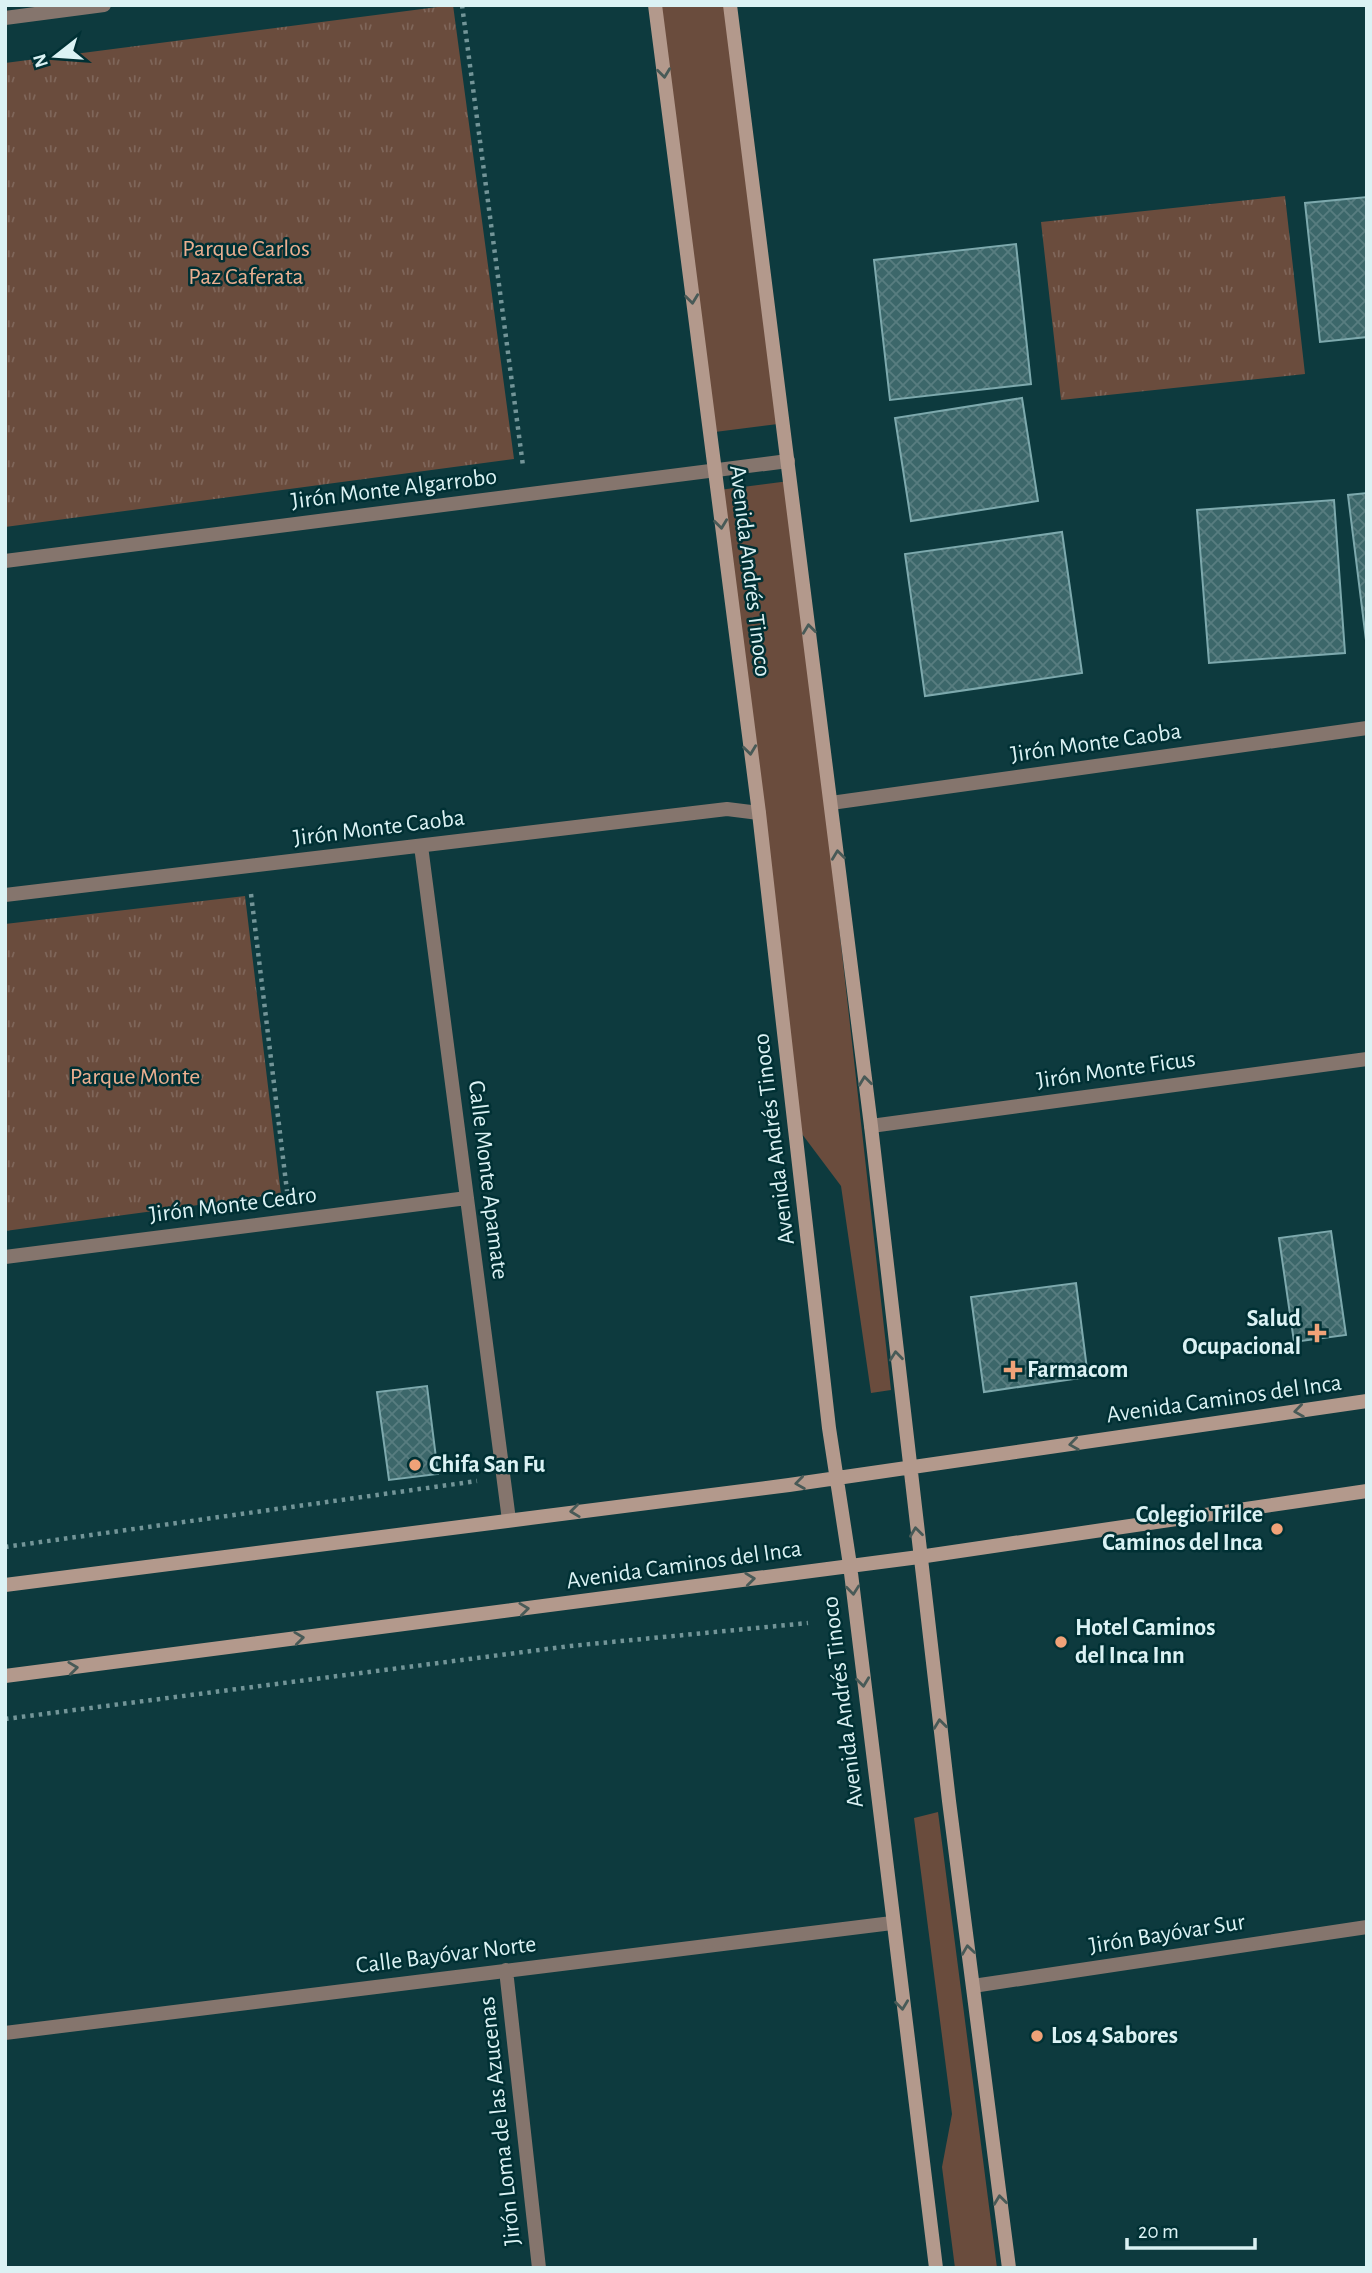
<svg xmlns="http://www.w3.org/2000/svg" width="1372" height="2273" font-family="'Alegreya Sans',sans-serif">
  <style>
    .green { fill: #6a4c3d }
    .park { fill: url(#park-tufts) }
    .building { fill: url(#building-cross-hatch); stroke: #7da9ad; stroke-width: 2 }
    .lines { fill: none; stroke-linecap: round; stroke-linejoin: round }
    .path { stroke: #739598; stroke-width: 4.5; stroke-dasharray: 3.5 5; stroke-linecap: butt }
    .street { stroke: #85756d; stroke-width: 14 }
    .secondary { stroke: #b3998c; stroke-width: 14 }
    .oneway { stroke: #485a57 }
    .poi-dot { fill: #f0a278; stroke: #003034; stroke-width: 2.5 }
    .labels { text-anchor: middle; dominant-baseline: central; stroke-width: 5; stroke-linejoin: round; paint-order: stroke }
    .park-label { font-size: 24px; fill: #ebaf90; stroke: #003034 }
    .street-label { font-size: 24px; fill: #dbf2f4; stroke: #003034 }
    .poi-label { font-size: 24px; font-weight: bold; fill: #dbf2f4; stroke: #003034; text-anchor: start }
  </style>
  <defs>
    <pattern id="park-tufts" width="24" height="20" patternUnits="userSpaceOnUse" patternTransform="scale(1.75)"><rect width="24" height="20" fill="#6a4c3d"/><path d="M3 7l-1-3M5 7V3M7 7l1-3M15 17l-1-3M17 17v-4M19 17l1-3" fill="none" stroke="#7f665a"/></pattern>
    <pattern id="building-cross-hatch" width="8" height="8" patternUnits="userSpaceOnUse" patternTransform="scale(1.75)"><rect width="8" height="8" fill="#3c676a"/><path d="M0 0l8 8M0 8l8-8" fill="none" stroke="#587d80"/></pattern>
  </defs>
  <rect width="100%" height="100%" fill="#0d3a3e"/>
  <path class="green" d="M660 5H725L778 424 715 432Z
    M789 481 891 1390 871 1393 841 1186 802 1134 719 490Z
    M938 1812 997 2268H955L942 2167 952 2114 914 1818Z"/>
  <path class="park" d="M453 5 514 459 5 527V63Z
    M1285 196 1305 374 1061 400 1041 222Z
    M245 896 281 1194 5 1231V924Z"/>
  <path class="building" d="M1367 197V337L1320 342 1305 203Z
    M1016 244 1031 384 890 400 874 260Z
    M1022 398 1038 501 911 521 895 418Z
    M1367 493V640H1366L1348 495Z
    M1334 500 1345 653 1209 663 1197 510Z
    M1062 532 1082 673 925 696 905 554Z
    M1331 1231 1346 1335 1294 1342 1279 1238Z
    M1076 1283 1088 1377 984 1392 971 1297Z
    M427 1386 438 1474 389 1480 377 1392Z"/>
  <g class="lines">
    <path class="path" d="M462 5 523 466
      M251 894 287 1191
      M5 1547 477 1481
      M5 1719 570 1646 808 1623"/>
    <path class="street" d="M5 18 104 5
      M5 561 788 461
      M831 803 1367 728
      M421 846 509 1520
      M5 895 727 809 759 813
      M871 1126 1367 1059
      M5 1257 467 1198
      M506 1970 539 2268
      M973 1986 1367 1927
      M5 2033 892 1923"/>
    <path class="secondary" d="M655 5 759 813 829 1428 850 1565 936 2268
      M730 5 871 1126 949 1801 1009 2268
      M5 1585 789 1485 1367 1401
      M5 1676 919 1557 1367 1491"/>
  </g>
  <defs><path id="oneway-chevron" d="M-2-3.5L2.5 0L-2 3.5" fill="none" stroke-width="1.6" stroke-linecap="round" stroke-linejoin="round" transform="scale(1.75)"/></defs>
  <g class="oneway">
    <use href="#oneway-chevron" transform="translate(664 73) rotate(83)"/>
    <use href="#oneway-chevron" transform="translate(692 299) rotate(83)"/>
    <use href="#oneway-chevron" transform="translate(721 524) rotate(83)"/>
    <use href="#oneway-chevron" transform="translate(809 629) rotate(-97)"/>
    <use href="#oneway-chevron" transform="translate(750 750) rotate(83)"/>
    <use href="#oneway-chevron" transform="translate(838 855) rotate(-97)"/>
    <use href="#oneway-chevron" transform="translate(865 1081) rotate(-97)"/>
    <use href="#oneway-chevron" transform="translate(896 1356) rotate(-96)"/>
    <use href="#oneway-chevron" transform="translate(1299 1411) rotate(172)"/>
    <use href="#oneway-chevron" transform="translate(1074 1444) rotate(172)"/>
    <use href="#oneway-chevron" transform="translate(800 1483) rotate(172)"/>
    <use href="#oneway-chevron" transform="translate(575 1511) rotate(173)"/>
    <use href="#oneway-chevron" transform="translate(916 1532) rotate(-97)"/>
    <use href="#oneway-chevron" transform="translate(750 1579) rotate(-7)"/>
    <use href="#oneway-chevron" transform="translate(853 1590) rotate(84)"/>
    <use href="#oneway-chevron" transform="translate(524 1609) rotate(-7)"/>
    <use href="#oneway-chevron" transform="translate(299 1638) rotate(-7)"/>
    <use href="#oneway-chevron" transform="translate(73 1668) rotate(-7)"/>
    <use href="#oneway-chevron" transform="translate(863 1682) rotate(83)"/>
    <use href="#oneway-chevron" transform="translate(940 1724) rotate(-97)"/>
    <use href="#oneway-chevron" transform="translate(968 1950) rotate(-98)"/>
    <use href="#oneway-chevron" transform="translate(902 2005) rotate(83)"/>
    <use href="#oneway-chevron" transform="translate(1000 2200) rotate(-97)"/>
  </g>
  <g class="poi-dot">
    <path d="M1313.5 1322.5h7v7h7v7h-7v7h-7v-7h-7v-7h7z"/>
    <path d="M1009.5 1359.5h7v7h7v7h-7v7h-7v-7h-7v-7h7z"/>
    <circle cx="415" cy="1465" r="7"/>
    <circle cx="1277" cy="1529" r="7"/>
    <circle cx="1061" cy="1642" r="7"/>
    <circle cx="1037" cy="2036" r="7"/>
  </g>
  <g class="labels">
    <g class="park-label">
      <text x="246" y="249">Parque Carlos<tspan x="246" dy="28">Paz Caferata</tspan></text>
      <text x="135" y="1077">Parque Monte</text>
    </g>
    <g class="street-label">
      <text transform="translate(394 489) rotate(-7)">Jirón Monte Algarrobo</text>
      <text transform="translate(750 571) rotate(83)">Avenida Andrés Tinoco</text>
      <text transform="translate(1096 743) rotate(-8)">Jirón Monte Caoba</text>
      <text transform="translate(379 828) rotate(-7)">Jirón Monte Caoba</text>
      <text transform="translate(1116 1070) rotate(-8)">Jirón Monte Ficus</text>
      <text transform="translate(774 1139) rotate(-97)">Avenida Andrés Tinoco</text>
      <text transform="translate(488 1180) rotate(83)">Calle Monte Apamate</text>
      <text transform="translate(233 1205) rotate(-7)">Jirón Monte Cedro</text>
      <text transform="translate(1224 1399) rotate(-8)">Avenida Caminos del Inca</text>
      <text transform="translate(684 1565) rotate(-8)">Avenida Caminos del Inca</text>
      <text transform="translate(843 1702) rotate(-97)">Avenida Andrés Tinoco</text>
      <text transform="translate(1167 1934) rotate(-9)">Jirón Bayóvar Sur</text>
      <text transform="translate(446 1955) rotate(-7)">Calle Bayóvar Norte</text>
      <text transform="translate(500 2121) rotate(-96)">Jirón Loma de las Azucenas</text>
    </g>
    <g class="poi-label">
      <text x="1301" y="1319" text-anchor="end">Salud<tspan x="1301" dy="28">Ocupacional</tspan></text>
      <text x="1027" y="1370">Farmacom</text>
      <text x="429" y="1465">Chifa San Fu</text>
      <text x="1263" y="1515" text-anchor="end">Colegio Trilce<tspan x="1263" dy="28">Caminos del Inca</tspan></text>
      <text x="1075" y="1628">Hotel Caminos<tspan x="1075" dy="28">del Inca Inn</tspan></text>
      <text x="1051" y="2036">Los 4 Sabores</text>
    </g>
  </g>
  <rect width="1372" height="2273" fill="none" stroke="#dbf2f4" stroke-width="14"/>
  <g transform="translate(56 56) rotate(253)" stroke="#003034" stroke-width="5" paint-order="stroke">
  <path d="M0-5L12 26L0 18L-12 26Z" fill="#dbf2f4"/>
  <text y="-10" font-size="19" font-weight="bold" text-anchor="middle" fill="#dbf2f4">N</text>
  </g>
  <path d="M1127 2238v10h128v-10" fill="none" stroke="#dbf2f4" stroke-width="3.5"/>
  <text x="1138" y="2238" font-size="21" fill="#dbf2f4" stroke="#003034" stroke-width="5" paint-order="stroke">20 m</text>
</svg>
